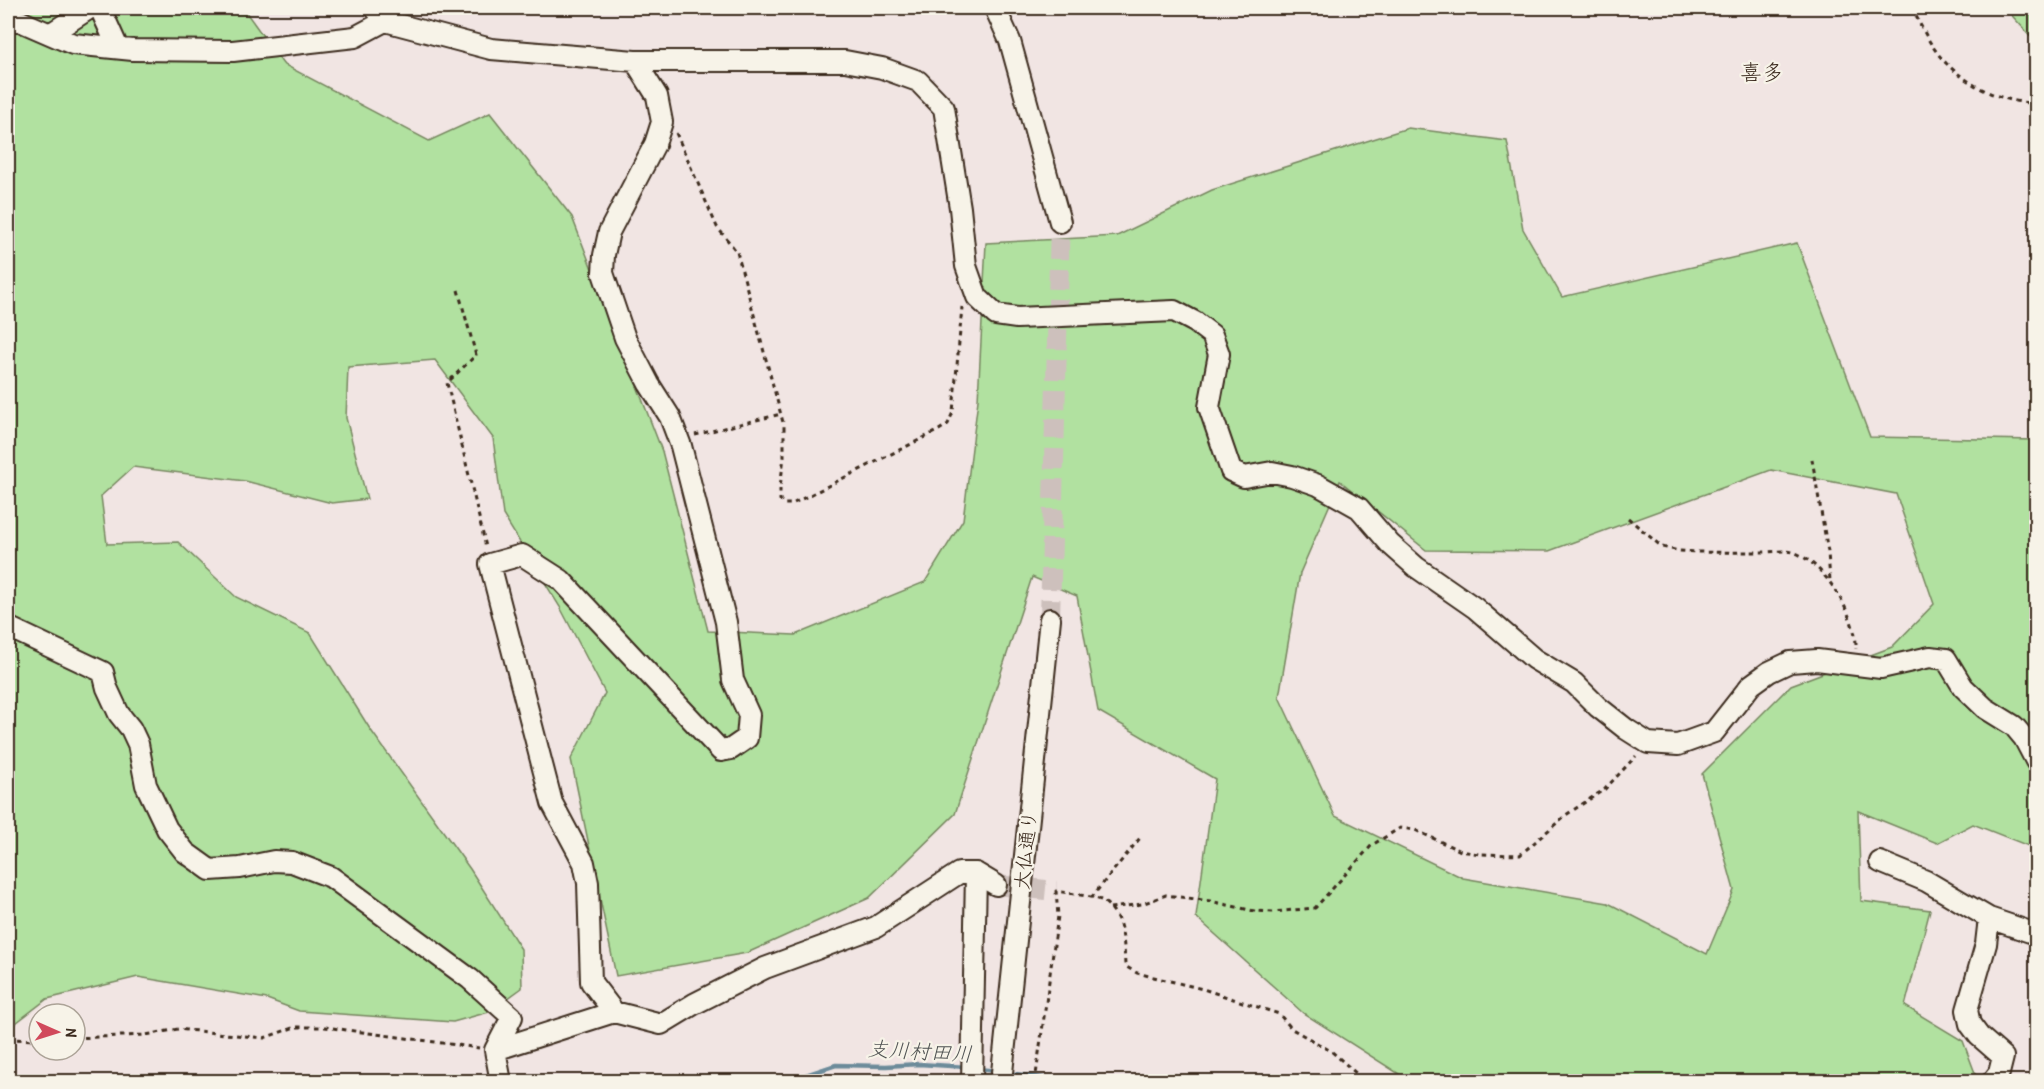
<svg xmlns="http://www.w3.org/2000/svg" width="2044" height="1089" font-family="'Patrick Hand','Klee One',sans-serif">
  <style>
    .green { fill: #b1e1a0; stroke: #76865f; stroke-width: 1.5; fill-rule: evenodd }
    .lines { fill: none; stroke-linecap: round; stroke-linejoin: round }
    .stream { stroke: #6c8b9a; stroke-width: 4.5 }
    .minor-tunnel { stroke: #cdc0bc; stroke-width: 20; stroke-dasharray: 20 10; stroke-linecap: butt }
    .minor-casing { stroke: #3b2a1e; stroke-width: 24 }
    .path { stroke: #3b2a1e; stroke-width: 3; stroke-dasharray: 4.5 4.5; stroke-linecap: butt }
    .minor { stroke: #f7f3e8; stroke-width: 20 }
    .labels { text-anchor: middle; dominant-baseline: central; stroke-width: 4.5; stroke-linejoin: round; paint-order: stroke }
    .street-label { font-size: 20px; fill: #3b2a1e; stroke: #f7f3e8 }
    .water-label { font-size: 21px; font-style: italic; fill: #4f5252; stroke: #f7f3e8 }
    .quarter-label { font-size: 22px; fill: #3b2a1e; stroke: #f7f3e8 }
  </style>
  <rect width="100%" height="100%" fill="#f1e5e3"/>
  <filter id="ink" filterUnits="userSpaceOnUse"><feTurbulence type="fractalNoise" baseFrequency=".0167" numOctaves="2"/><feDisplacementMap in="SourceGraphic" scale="12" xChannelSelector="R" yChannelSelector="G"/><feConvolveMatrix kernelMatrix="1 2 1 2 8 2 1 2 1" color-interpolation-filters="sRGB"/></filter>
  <g filter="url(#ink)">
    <path class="green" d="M8 8H243L283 64 429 141 490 113 572 217 662 451 708 631 795 635 925 582 963 520 978 400 986 243 1117 236 1212 190 1408 128 1507 141 1523 229 1562 297 1797 243 1870 437 2036 440V849L1973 824 1937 843 1858 811 1861 901 1930 910 1905 1006 1963 1041 1978 1081H1410L1303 1013 1196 917 1215 779 1098 711 1077 596 1032 577 955 814 869 898 747 953 616 976 571 759 605 693 560 607 503 515 493 438 435 360 348 367 346 418 367 499 332 503 245 481 133 467 101 496 107 544 178 542 236 597 310 633 370 729 470 869 521 949 522 988 489 1012 453 1022 299 1011 267 999 138 977 47 999 8 1029ZM1771 470 1896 494 1934 604 1892 647 1791 685 1702 774 1734 890 1707 954 1608 903 1463 878 1335 816 1279 697 1300 573 1340 481 1426 550 1549 551Z
      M2005 8H2036V42Z"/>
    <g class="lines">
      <path class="stream" d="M978 1069 997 1071
        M1008 1073 1069 1082
        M771 1082 800 1077 836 1065 886 1066 919 1064 967 1067"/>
      <path class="minor-tunnel" d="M1050 619 1060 222
        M996 885 1056 891"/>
      <g class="minor-casing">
        <path id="minor" d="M100 8 118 48
          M375 8 385 21 491 49 635 61H845L882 68 918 81 944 108 960 208 966 266 977 297 996 315 1017 318 1174 311 1195 322 1212 335 1219 354 1209 407 1231 471 1244 477 1272 472 1292 476 1318 485 1359 508 1390 544 1416 567 1475 608 1534 659 1574 683 1598 707 1626 729 1648 743 1678 745 1714 732 1751 685 1769 672 1790 662 1817 660 1881 668 1930 657 1946 659 1963 687 1985 708 2014 726 2024 738 2036 761
          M995 8 1010 41 1060 222
          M8 23 10 21H20L73 44 133 50 233 51 355 37 385 21
          M50 34 90 8
          M8 627 103 672 107 688 119 714 131 729 138 744 146 785 167 829 185 852 210 870 240 868 274 861 292 862 331 877 470 979 512 1017 495 1050 501 1082
          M1880 862 1926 881 1989 918 2036 934
          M1989 918 1986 944 1967 1010 1970 1024 1979 1036 2003 1057 1999 1073 1992 1082
          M614 1012 591 982 588 883 584 863 552 803 490 564 522 555 561 580 721 751 731 749 747 738 749 715 733 680 726 622 681 446 670 417 649 384 625 338 603 273 604 255 609 232 655 144 662 122 657 96 635 61
          M495 1050 614 1012 661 1024 694 1004 765 968 876 927 959 873H976L996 885
          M972 1082 976 873
          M1001 1082 1050 619"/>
      </g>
      <path class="path" d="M1912 8C1921 26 1931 48 1946 63 1969 86 2003 103 2036 103
        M676 133 717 227 737 252 784 426V457L780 487V500L784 504H792L939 430 948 424 953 412 962 307
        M458 290 476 355 447 383 486 547
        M695 435 781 414
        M1812 459 1828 552 1830 581
        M1628 518 1662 547 1679 551C1707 553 1735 552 1764 552 1772 552 1783 550 1792 552 1823 560 1858 618 1856 649
        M1091 898 1140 838
        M1110 908 1142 904 1166 895 1210 901 1254 911 1273 912 1315 908 1372 845 1400 828 1415 830 1461 851 1479 854 1520 855 1566 815 1605 789 1636 756
        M75 1038 146 1035 178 1029 264 1038 295 1027H325L479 1048
        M8 1039 39 1040
        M1035 1082 1058 916 1056 891C1067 893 1094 896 1103 901 1124 916 1124 943 1125 966L1137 973 1203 989 1279 1014 1292 1029 1331 1051 1366 1082"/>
      <use href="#minor" class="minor"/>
    </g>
  </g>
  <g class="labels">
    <g class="street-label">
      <text transform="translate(1025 850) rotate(-84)">大仏通り</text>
    </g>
    <g class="water-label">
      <text transform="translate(920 1051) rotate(3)">支川村田川</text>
    </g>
    <g class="quarter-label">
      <text x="1762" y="72">喜多</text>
    </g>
  </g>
  <rect width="2044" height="1089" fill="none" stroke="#f7f3e8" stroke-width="30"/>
  <rect x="15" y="15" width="2014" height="1059" fill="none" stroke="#3b2a1e" stroke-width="2" filter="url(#ink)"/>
  <g transform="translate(57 1032) rotate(93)"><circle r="28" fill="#f7f3e8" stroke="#aca397" stroke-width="1.5"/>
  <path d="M0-4.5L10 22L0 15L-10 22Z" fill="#d1495b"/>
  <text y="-9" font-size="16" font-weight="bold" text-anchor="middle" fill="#3b2a1e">N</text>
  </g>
</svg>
